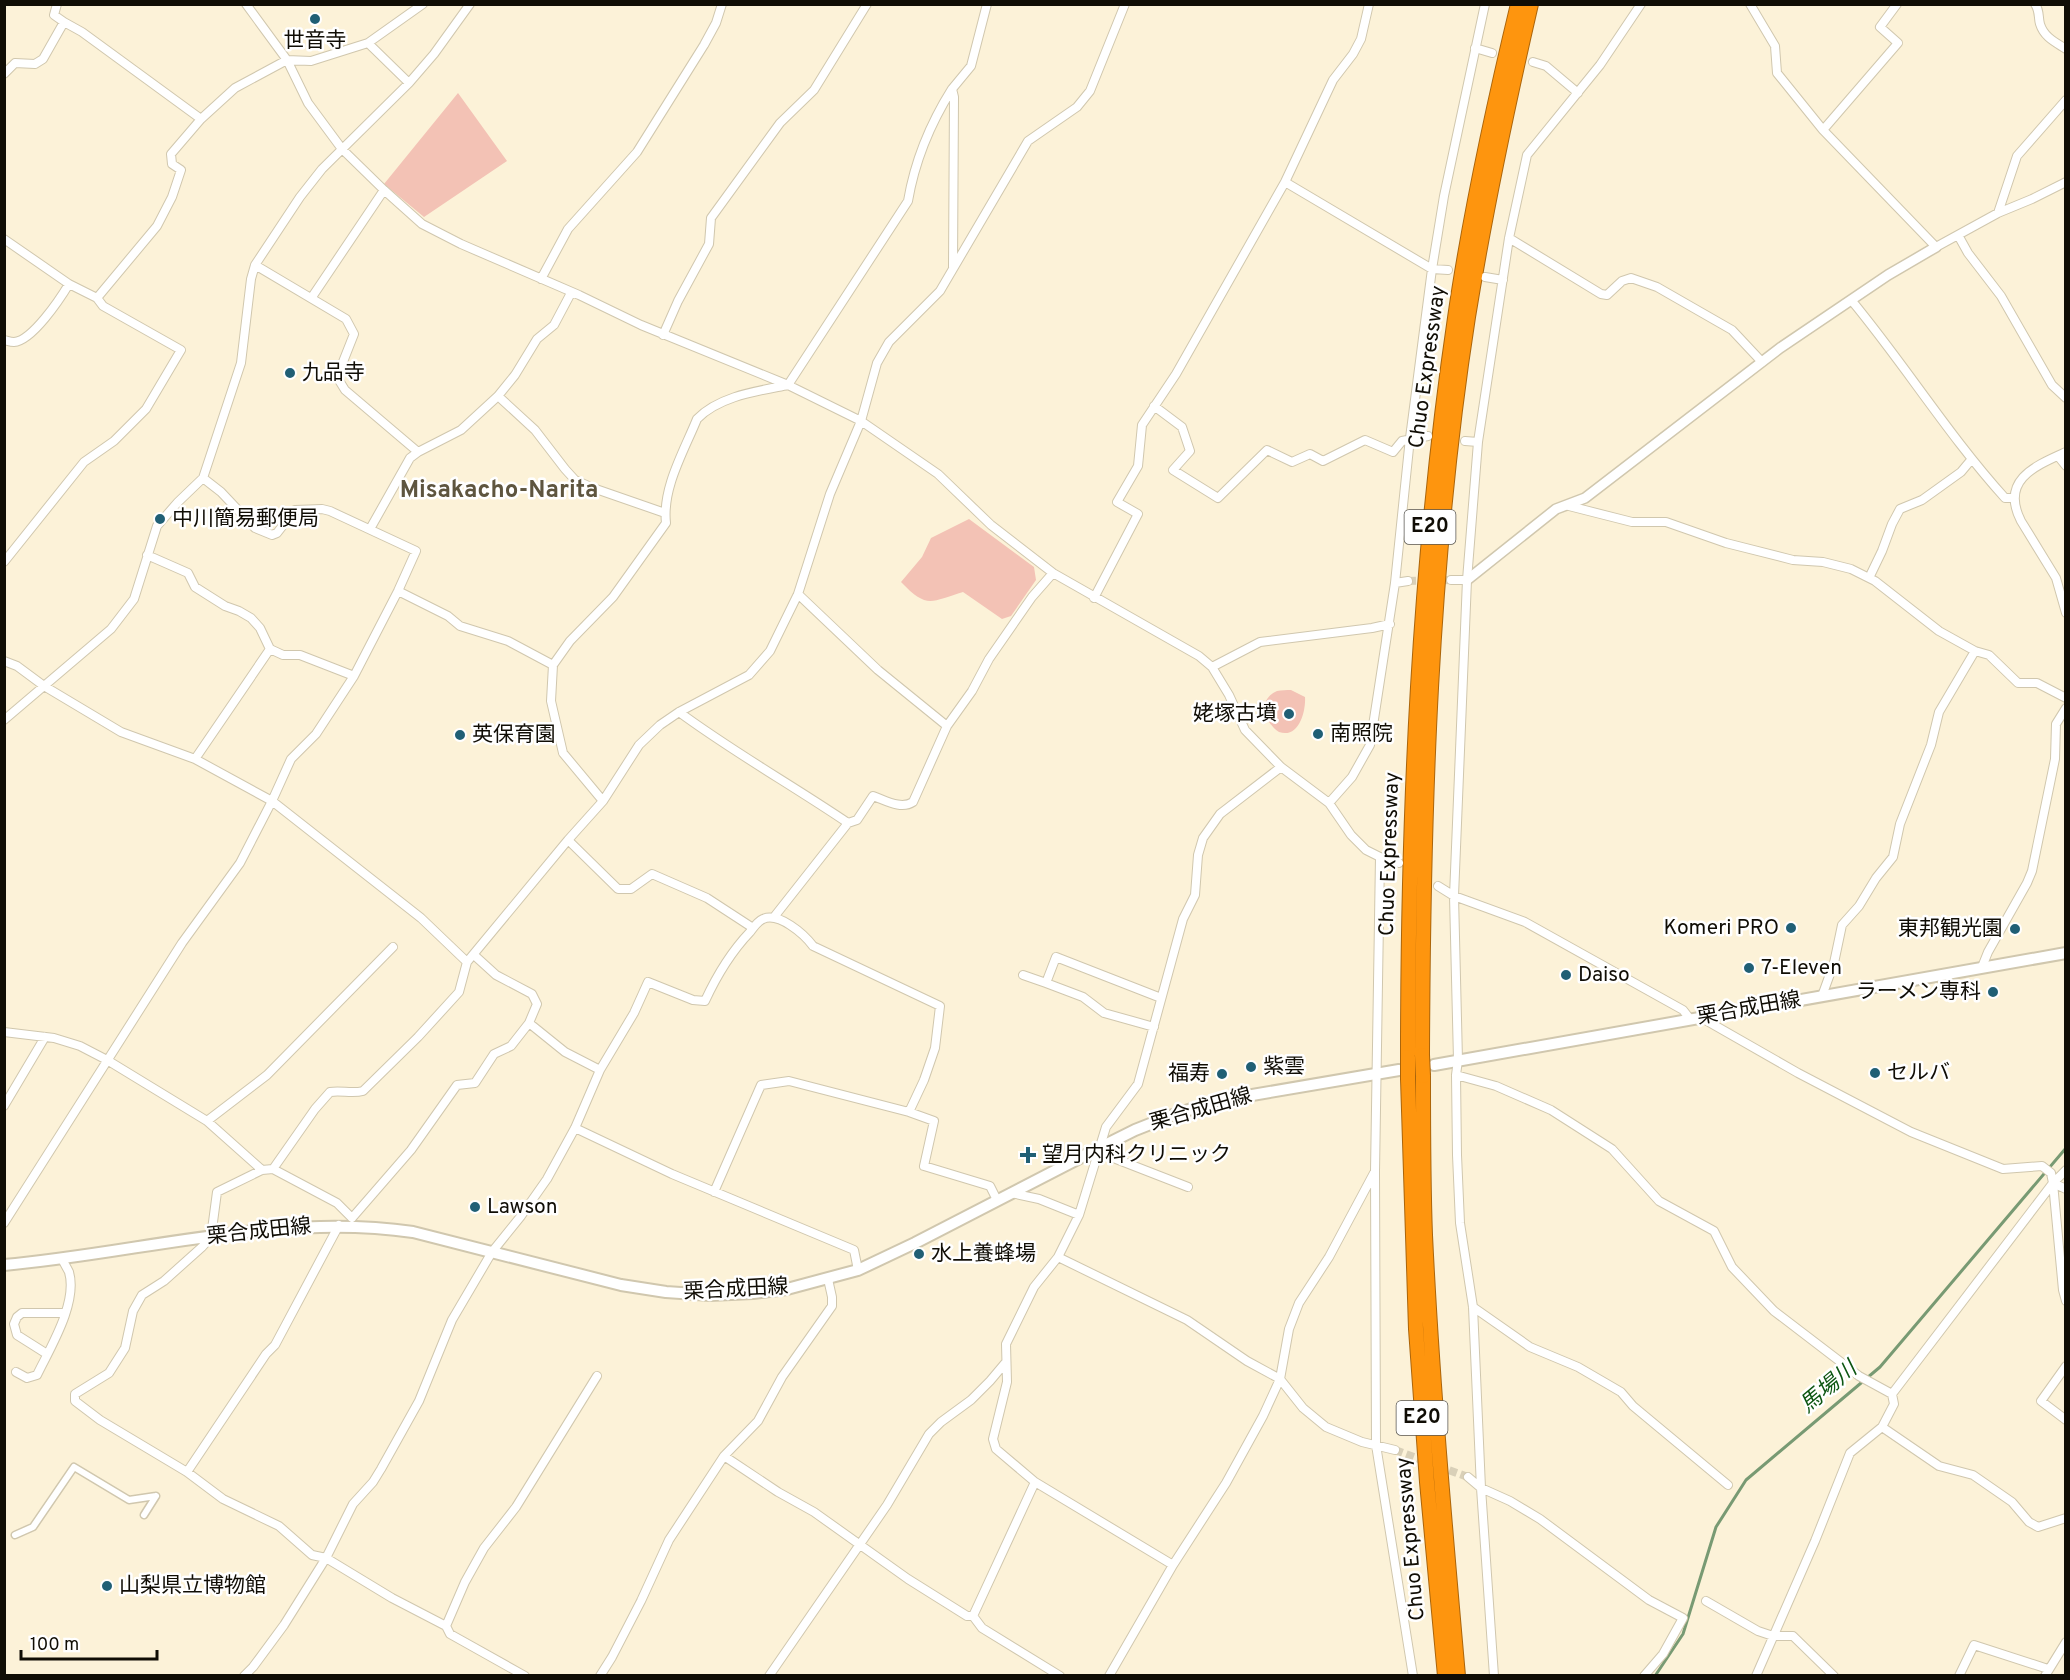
<svg xmlns="http://www.w3.org/2000/svg" width="2070" height="1680" font-family="Overpass,'Noto Sans JP',sans-serif">
  <style>
    .green { fill: #f3c2b5 }
    .lines { fill: none; stroke-linecap: round; stroke-linejoin: round }
    .stream { stroke: #789a73; stroke-width: 3 }
    .minor-tunnel { stroke: #d9d0b8; stroke-width: 8; stroke-dasharray: 8 4; stroke-linecap: butt }
    .pedestrian-casing { stroke: #d0c7ae; stroke-width: 9 }
    .minor-casing { stroke: #d0c7ae; stroke-width: 10 }
    .tertiary-casing { stroke: #d0c7ae; stroke-width: 12 }
    .secondary-casing { stroke: #d0c7ae; stroke-width: 14 }
    .motorway-casing { stroke: #ab650b; stroke-width: 16 }
    .pedestrian { stroke: #fff; stroke-width: 6 }
    .minor { stroke: #fff; stroke-width: 8 }
    .tertiary { stroke: #fff; stroke-width: 9 }
    .secondary { stroke: #fff; stroke-width: 10 }
    .motorway { stroke: #fe950e; stroke-width: 14 }
    .motorway-bridge-casing { stroke: #ab650b; stroke-width: 16; stroke-linecap: butt }
    .motorway-bridge { stroke: #fe950e; stroke-width: 14 }
    .poi-dot { fill: #205f75; stroke: #fff; stroke-width: 2 }
    .labels { text-anchor: middle; dominant-baseline: central; stroke-width: 5; stroke-linejoin: round; paint-order: stroke }
    .shield { fill: #fff; stroke: #585650; stroke-width: 1.5 }
    .shield-label { font-size: 20px; font-weight: bold; fill: #100d05 }
    .poi-label { font-size: 21px; fill: #100d05; stroke: #fff; text-anchor: start }
    .street-label { font-size: 21px; fill: #100d05; stroke: #fff }
    .water-label { font-size: 22px; font-style: italic; fill: #0d5612; stroke: #fff }
    .quarter-label { font-size: 24px; font-weight: bold; fill: #5e553f; stroke: #fff }
  </style>
  <rect width="100%" height="100%" fill="#fcf2d8"/>
  <path class="green" d="M458 93 507 161 424 217 384 184Z
    M969 519 1034 567 1036 580 1011 616 1002 619 963 592C930 602 927 609 901 582L922 557 931 538Z
    M1291 690 1305 697C1306 711 1299 739 1279 732 1275 730 1272 726 1269 722 1260 712 1264 696 1277 691 1281 690 1287 690 1291 690Z"/>
  <g class="lines">
    <path class="stream" d="M1655 1676 1683 1634 1716 1527 1746 1480 1880 1367 2066 1148"/>
    <path class="minor-tunnel" d="M1408 581 1451 580
      M1395 1450 1427 1462
      M1438 1466 1468 1477"/>
    <g class="pedestrian-casing">
      <path id="pedestrian" d="M144 1515 156 1496
        M15 1535 33 1527 74 1467 129 1500 156 1496"/>
    </g>
    <g class="minor-casing">
      <path id="minor" d="M57 4 54 15 64 22
        M246 4 287 60 308 103 342 149 384 190 422 224 461 244 579 295 641 325 788 385 861 421 938 474 991 525 1053 573 1199 656 1212 667 1229 695 1245 730 1281 767 1329 803 1351 835 1366 850 1380 857 1399 863
        M1750 4 1775 46 1777 73 1823 130 1936 247 1998 213 2032 199 2066 182
        M2035 4C2040 11 2038 17 2040 24 2044 37 2055 42 2066 49
        M368 43 423 4
        M1475 48 1492 53
        M1533 62 1546 66 1578 93
        M4 74 15 63 35 64 43 59 64 22 82 32 201 119
        M1823 130 1898 43 1880 27 1897 4
        M1285 182 1432 269 1448 270
        M1998 213 2017 156 2066 100
        M1958 235 1968 253 2001 296 2052 385 2066 398
        M1509 238 1601 294 1607 295 1622 281 1631 278 1657 287 1732 330 1762 362
        M4 239 69 284 97 298 103 306 181 350 146 409 114 441 84 462 4 562
        M255 265 346 319 354 334 337 377 345 390 418 452
        M953 267 954 97 952 89 971 66 987 4
        M1485 277 1503 280
        M541 279 568 229 637 152 704 45 716 23 722 4
        M312 297 384 190
        M97 298 157 226 172 197 181 170 172 164 171 154 201 119 235 88 287 60 311 61 368 43 409 83
        M1852 301C1905 365 1949 436 2005 498H2014
        M663 335 678 301 709 244 711 218 780 123 814 90 867 4
        M4 340C8 341 11 342 14 342 32 341 60 299 69 284
        M498 396 535 430 565 469 575 480 593 488 665 513
        M1154 406 1182 427 1190 451 1173 470 1218 498 1267 450 1292 462 1310 454 1323 461 1365 440 1393 452 1402 441 1428 436
        M1465 441 1478 442
        M2066 452C2035 466 2000 480 2021 521L2056 578 2066 613
        M2058 456 2066 466
        M1569 506 1632 522H1666L1726 543 1793 560 1823 562 1851 569 1875 581 1939 631 1975 651 1989 655 2018 683H2037L2066 698
        M370 529 410 458 418 452 461 430 498 396 515 375 537 339 554 325 571 293
        M147 555 188 573 195 587 225 606 239 611 251 618 260 628 270 649 283 655H300L354 676
        M1869 578 1882 551 1892 524 1900 509 1922 500 1961 472 1971 460
        M1451 580H1467
        M1395 583 1408 581
        M398 591 448 616 460 626 508 641 553 665
        M798 594 878 670 947 726
        M1094 598 1138 514 1117 502 1138 466 1142 425 1176 374 1285 182 1333 80 1353 54 1361 39 1369 4
        M4 661 17 666 44 686 121 732 195 759 272 801 421 918 467 962
        M1212 667 1260 642 1372 628 1390 624
        M679 712C733 752 792 785 848 823
        M4 720 111 629 134 599 157 526 178 502 203 478 241 363 251 279 255 265 300 197 322 169 409 83 434 54 470 4
        M195 759 270 649
        M603 801 563 753 551 701 553 665 570 641 613 597 666 523C662 488 684 451 697 419 719 396 758 391 788 385L908 201C915 160 930 124 952 89
        M1329 803 1352 777 1370 745 1395 583 1410 438 1432 269 1444 196 1485 4
        M568 840 618 889H631L652 874 707 898 753 928
        M1380 857 1375 1172 1376 1445 1413 1676
        M1438 886 1454 896 1525 922 1683 1010 1690 1019
        M774 917 848 823 857 820 873 796C885 800 901 810 913 802L947 726 972 691 989 659 1032 597 1053 573
        M474 955 496 975 532 994 537 1004 529 1023 565 1052 600 1070
        M1982 967 1988 952 2027 883 2032 871 2055 759 2056 724 2066 708
        M1023 975 1046 983
        M1822 996 1834 963 1842 925 1859 906 1876 878 1893 857 1900 824 1931 745 1939 712 1975 651
        M1700 1017 1798 1073 1911 1132 2003 1169 2042 1166 2051 1173 2053 1183 2063 1290 2066 1301
        M1154 1027 1104 1013 1083 997 1046 983 1056 957 1161 998
        M4 1032 54 1038 80 1046 107 1060 207 1121 262 1170
        M1456 1075 1496 1086 1551 1110 1612 1149 1659 1201 1714 1231 1732 1267 1774 1311 1859 1376 1892 1394 1894 1404 1882 1427 1850 1453 1815 1541 1756 1676
        M4 1106 45 1037
        M909 1112 934 1121 924 1166 990 1186 997 1200
        M207 1121 267 1075 393 947
        M575 1128 672 1174 854 1250 858 1270
        M1098 1152 1188 1187
        M273 1169 337 1203 352 1218 411 1150 457 1085 475 1083 494 1054 511 1046 529 1023
        M2053 1183 2066 1189
        M1079 1215 1106 1127 1138 1084 1183 919 1195 895 1198 855 1203 838 1220 814 1281 767
        M4 1223 182 943 240 863 272 801 291 759 316 734 354 676 398 591 416 551 330 511 322 509 295 510 277 533 272 535 255 528 221 492 203 478
        M1058 1257 1187 1320 1247 1361 1280 1379 1303 1408 1326 1427 1362 1442 1395 1450
        M1473 1307 1530 1347 1578 1367 1621 1392 1633 1406 1728 1485
        M47 1354 17 1335 14 1324 17 1317 22 1313H64
        M2066 1366 2041 1401 2066 1420
        M16 1372 27 1378 37 1375C50 1348 78 1303 69 1272 67 1268 64 1263 62 1259
        M1892 1394 2053 1183 2066 1170
        M1882 1427 1939 1466 1973 1475 2012 1502 2029 1522 2038 1527 2066 1518
        M724 1456 778 1492 814 1512 908 1579 967 1616H973L982 1628 1060 1676
        M187 1472 266 1354 275 1345 339 1225
        M1468 1477 1481 1488 1510 1501 1540 1519 1649 1600 1683 1618 1663 1654 1644 1676
        M1035 1482 1173 1565
        M1706 1601 1758 1631 1773 1636H1793L1834 1676
        M973 1616 1035 1482 996 1449 993 1439 1007 1382 1006 1344 1034 1287 1058 1257 1079 1215 1039 1199 1011 1193
        M446 1626 465 1582 484 1548 516 1507 597 1376
        M244 1676 253 1667 284 1625 326 1558 353 1504 373 1482 381 1469 419 1401 452 1320 492 1252 521 1216 547 1179 575 1128 600 1070 634 1013 648 982 693 1000 705 1001C717 975 730 953 750 932 753 928 758 921 763 919 779 912 804 934 813 946L940 1006 935 1048 924 1080 909 1112 789 1081 761 1085 714 1192
        M525 1676 450 1634 446 1626 392 1598 326 1558 312 1555 279 1526 223 1499 187 1472 100 1420 75 1401V1394L109 1373 125 1348 133 1311 142 1295 164 1281 202 1247 211 1237 217 1192 262 1170 273 1169 315 1109 330 1092C341 1090 352 1094 363 1091L418 1037 459 992 467 962 568 840 603 801 639 745 660 725 679 712 749 675 770 651 798 594 830 494 861 421 877 363 889 342 940 291 1028 141 1077 107 1090 91 1125 4
        M600 1676 612 1657 641 1601 669 1540 724 1456 758 1421 782 1377 832 1306V1297L828 1279
        M769 1676 887 1505 929 1434 941 1422 971 1400 990 1381 1006 1362
        M1109 1676 1173 1565 1226 1483 1263 1416 1280 1379 1289 1329 1299 1303 1329 1257 1374 1173
        M1494 1676 1481 1488 1473 1307 1460 1223 1457 1155 1456 1075 1458 1060 1454 896 1467 580 1478 442 1509 238 1527 155 1600 65 1641 4
        M1959 1676 1974 1645 2048 1669
        M2045 1676 2066 1642"/>
    </g>
    <g class="tertiary-casing">
      <path id="tertiary" d="M1467 580 1556 509 1585 498 1780 348 1888 275 1936 247"/>
    </g>
    <g class="secondary-casing">
      <path id="secondary" d="M1434 1065 2066 953
        M4 1265C140 1253 277 1212 413 1232L621 1285 666 1292 710 1295 753 1293 787 1289 858 1270 915 1243 1101 1147 1135 1130 1173 1115 1217 1101 1399 1070"/>
    </g>
    <g class="motorway-casing">
      <path id="motorway" d="M1422 1055C1423 809 1430 561 1468 317 1485 212 1507 108 1531 4
        M1408 1057C1408 810 1419 563 1455 318 1470 213 1493 108 1518 4
        M1423 1076C1423 1129 1423 1182 1425 1235 1432 1382 1445 1529 1458 1676
        M1408 1079 1416 1329 1427 1482 1445 1676"/>
    </g>
    <use href="#pedestrian" class="pedestrian"/>
    <use href="#minor" class="minor"/>
    <use href="#tertiary" class="tertiary"/>
    <use href="#secondary" class="secondary"/>
    <use href="#motorway" class="motorway"/>
    <g class="motorway-bridge-casing">
      <path id="motorway-bridge" d="M1422 1055 1423 1076
        M1408 1079V1057"/>
    </g>
    <use href="#motorway-bridge" class="motorway-bridge"/>
  </g>
  <g class="poi-dot">
    <circle cx="315" cy="19" r="6"/>
    <circle cx="290" cy="373" r="6"/>
    <circle cx="160" cy="519" r="6"/>
    <circle cx="1289" cy="714" r="6"/>
    <circle cx="1318" cy="734" r="6"/>
    <circle cx="460" cy="735" r="6"/>
    <circle cx="1791" cy="928" r="6"/>
    <circle cx="2015" cy="929" r="6"/>
    <circle cx="1749" cy="968" r="6"/>
    <circle cx="1566" cy="975" r="6"/>
    <circle cx="1993" cy="992" r="6"/>
    <circle cx="1251" cy="1067" r="6"/>
    <circle cx="1875" cy="1073" r="6"/>
    <circle cx="1222" cy="1074" r="6"/>
    <path d="M1025 1146h6v6h6v6h-6v6h-6v-6h-6v-6h6z"/>
    <circle cx="475" cy="1207" r="6"/>
    <circle cx="919" cy="1254" r="6"/>
    <circle cx="107" cy="1586" r="6"/>
  </g>
  <g class="labels">
    <g class="shield">
      <rect x="1404.5" y="510" width="51" height="34" rx="4.5"/>
      <rect x="1396.5" y="1401" width="51" height="34" rx="4.5"/>
    </g>
    <g class="shield-label">
      <text x="1430" y="527">E20</text>
      <text x="1422" y="1418">E20</text>
    </g>
    <g class="poi-label">
      <text x="315" y="41" text-anchor="middle">世音寺</text>
      <text x="302" y="373">九品寺</text>
      <text x="172" y="519">中川簡易郵便局</text>
      <text x="1277" y="714" text-anchor="end">姥塚古墳</text>
      <text x="1330" y="734">南照院</text>
      <text x="472" y="735">英保育園</text>
      <text x="1779" y="928" text-anchor="end">Komeri PRO</text>
      <text x="2003" y="929" text-anchor="end">東邦観光園</text>
      <text x="1761" y="968">7-Eleven</text>
      <text x="1578" y="975">Daiso</text>
      <text x="1981" y="992" text-anchor="end">ラーメン専科</text>
      <text x="1263" y="1067">紫雲</text>
      <text x="1887" y="1073">セルバ</text>
      <text x="1210" y="1074" text-anchor="end">福寿</text>
      <text x="1042" y="1155">望月内科クリニック</text>
      <text x="487" y="1207">Lawson</text>
      <text x="931" y="1254">水上養蜂場</text>
      <text x="119" y="1586">山梨県立博物館</text>
    </g>
    <g class="street-label">
      <text transform="translate(1428 367) rotate(-82)">Chuo Expressway</text>
      <text transform="translate(1390 854) rotate(-88)">Chuo Expressway</text>
      <text transform="translate(1749 1009) rotate(-10)">栗合成田線</text>
      <text transform="translate(1201 1110) rotate(-16)">栗合成田線</text>
      <text transform="translate(259 1232) rotate(-6)">栗合成田線</text>
      <text transform="translate(736 1290) rotate(-3)">栗合成田線</text>
      <text transform="translate(1411 1539) rotate(-95)">Chuo Expressway</text>
    </g>
    <g class="water-label">
      <text transform="translate(1829 1388) rotate(-40)">馬場川</text>
    </g>
    <g class="quarter-label">
      <text x="499" y="491">Misakacho-Narita</text>
    </g>
  </g>
  <rect width="2070" height="1680" fill="none" stroke="#100d05" stroke-width="12"/>
  <path d="M21 1650v9h136v-9" fill="none" stroke="#100d05" stroke-width="3"/>
  <text x="30" y="1650" font-size="18" fill="#100d05" stroke="#ffffff" stroke-width="4.5" paint-order="stroke">100 m</text>
</svg>
